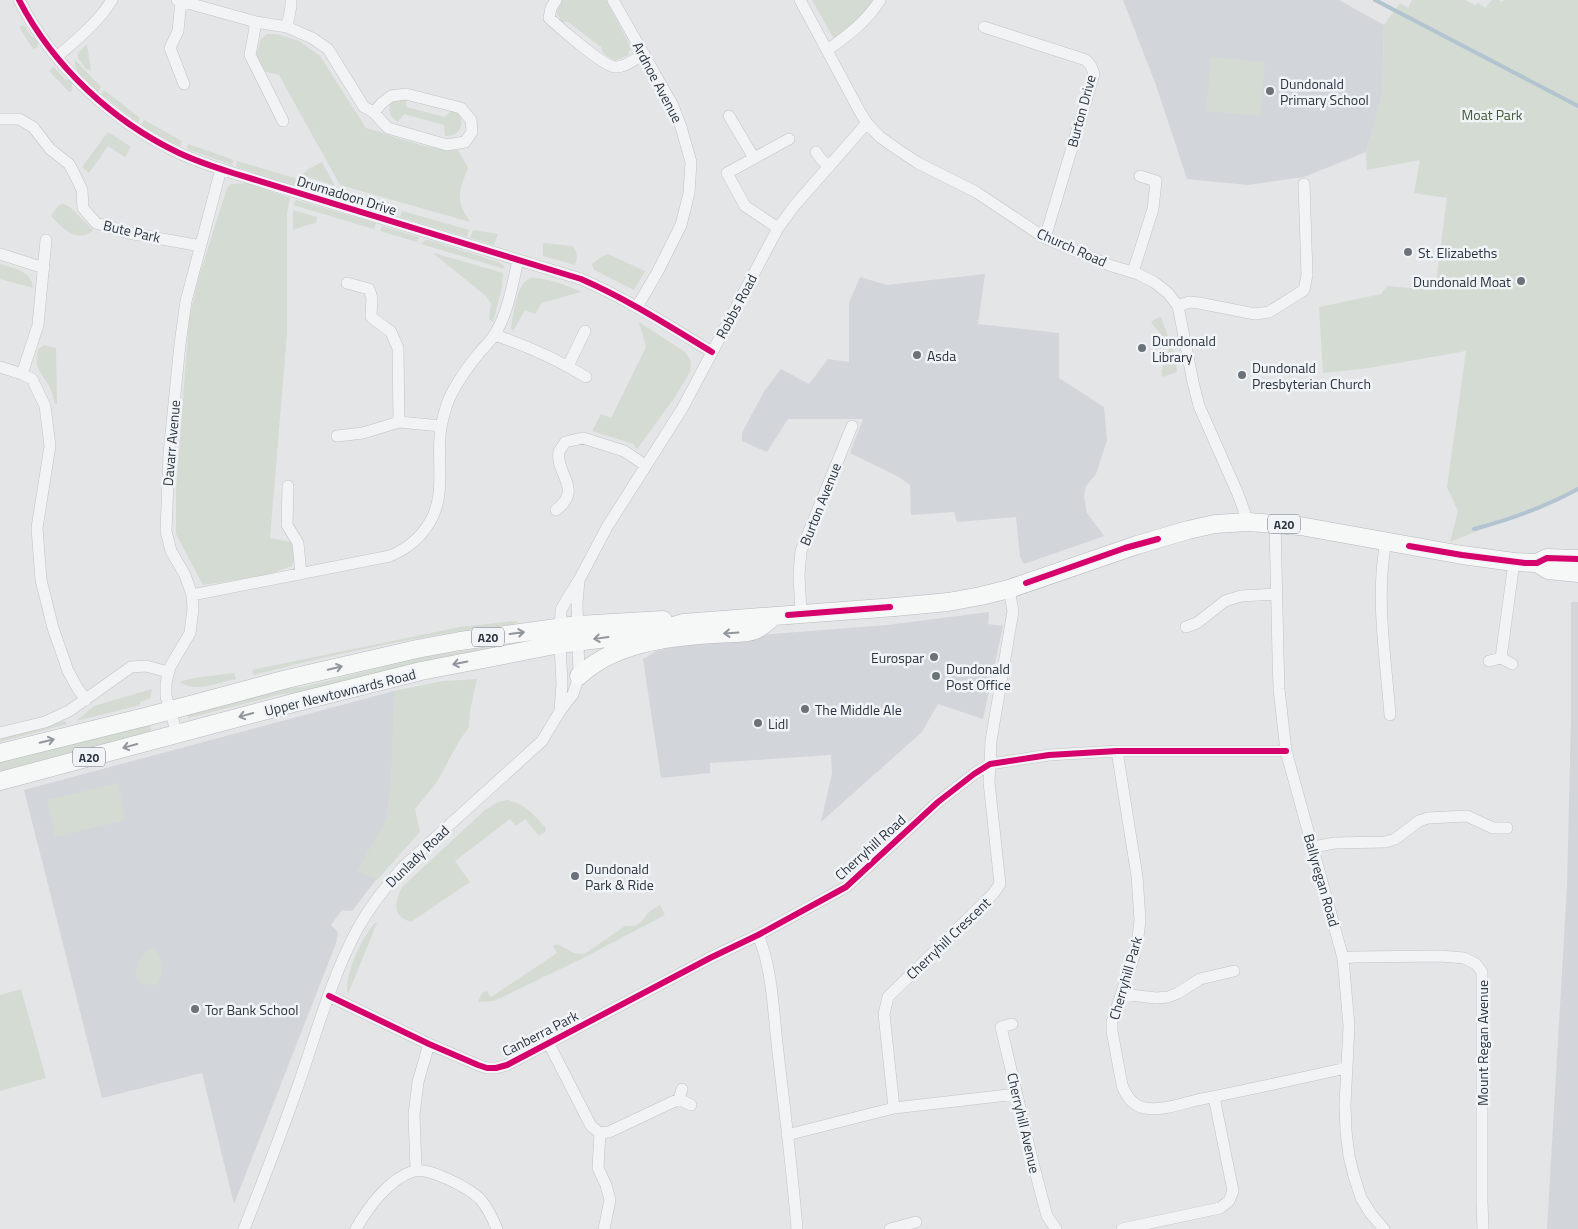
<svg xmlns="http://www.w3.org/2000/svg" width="1578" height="1229" font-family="'Titillium Web',sans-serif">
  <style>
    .built { fill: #d2d5da }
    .green { fill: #d4dbd3 }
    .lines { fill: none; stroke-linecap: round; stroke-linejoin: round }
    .stream { stroke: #b3c4d1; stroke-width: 4 }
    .minor-casing { stroke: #c1c3c5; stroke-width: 12 }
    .highway-casing { stroke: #b6b8bc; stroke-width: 19 }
    .minor { stroke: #f2f3f5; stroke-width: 11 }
    .highway { stroke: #f6f7f7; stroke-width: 18 }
    .cycleway-casing { stroke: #f1f4f7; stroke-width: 9 }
    .cycleway { stroke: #d6006c; stroke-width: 6 }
    .oneway { stroke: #90969c }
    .poi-dot { fill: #6b727a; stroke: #f1f4f7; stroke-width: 2 }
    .labels { text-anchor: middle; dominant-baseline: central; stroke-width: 5; stroke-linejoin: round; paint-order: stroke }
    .shield { fill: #f1f4f7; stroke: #666e77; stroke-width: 1 }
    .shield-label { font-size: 12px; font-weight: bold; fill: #2b3440 }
    .street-label { font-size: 14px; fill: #2b3440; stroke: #f1f4f7 }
    .poi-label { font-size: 14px; fill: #2b3440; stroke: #f1f4f7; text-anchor: start }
    .park-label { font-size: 14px; fill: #425b39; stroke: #f1f4f7 }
  </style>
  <rect width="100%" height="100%" fill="#e3e5e7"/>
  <path class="built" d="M1123 0H1339L1384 25 1382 96 1366 152 1304 177 1248 185 1187 179 1156 85Z
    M985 274 978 324 1059 333V378L1104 407 1107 440 1096 474 1086 486 1084 497 1087 513 1104 536 1024 564 1020 557 1016 517 957 522 954 512 911 515 910 485 899 477 850 453 863 419H788L767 452 742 441V434L746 425 765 390 781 369 809 384 828 359 849 362V303L860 277 887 285Z
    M1571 602H1578V1229H1547L1567 886 1571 719Z
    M989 612 988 624 1003 626 983 719 938 704 922 732 821 822 832 773 831 755 710 763V773L661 778 643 659 657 651 708 639 887 625Z
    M394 691 400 848 353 910 350 911 342 910 331 925 337 931 338 935 335 946 234 1204 202 1073 102 1098 24 790Z"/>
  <path class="green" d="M562 0H606L631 47 632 48 628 52 629 55 615 61 603 53 601 47 568 22H562L557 14 558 6Z
    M812 0H877L842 34 834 39Z
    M1412 0H1465L1475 5 1478 3 1485 8 1492 0H1499L1502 2 1504 0H1578V491L1450 542 1458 511 1447 487 1466 351 1369 368 1323 373 1319 307 1381 294 1387 286 1435 290 1447 198 1414 193 1420 160 1367 170 1366 152 1382 96 1384 25 1400 3 1408 8Z
    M24 25 31 36 38 41V47L33 49 19 27Z
    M267 34H277L299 41 320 56 366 128C391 135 433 152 458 150L468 168C459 191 455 200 470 222L340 185 279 75 263 71 256 57 260 40Z
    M87 44 91 70 86 69 78 58V53Z
    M1211 57 1265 62 1260 116 1206 111Z
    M75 60 101 87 98 92C89 83 74 74 75 60Z
    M54 67 66 80H69L72 83V91L69 92 49 71Z
    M104 90 140 118 138 123 101 94Z
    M406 96V107L445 117 453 109C468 118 462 137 445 136L444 125 404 114 398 122C390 117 387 110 391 102Z
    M144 120 182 141 180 146 168 141 141 125Z
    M108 132 131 147 125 157 108 146 89 173 82 167Z
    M188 144 234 160 232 165 187 149Z
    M237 161 399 209 397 216 236 167Z
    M322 162 335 186 302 175 308 169Z
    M247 183 290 198 287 213V333L270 538 291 542C296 550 295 558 292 566L267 575 203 585 176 534V491L189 320 198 280 227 188 231 184Z
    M296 200 376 223 374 229 293 205Z
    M63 204 70 207 93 230C77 244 62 228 51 216L58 206Z
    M293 210 317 217 316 223 304 226 293 230Z
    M402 211 469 230 467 237 400 217Z
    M382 226 419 237 417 242 380 231Z
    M473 230 498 234 494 245 470 238Z
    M425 240H429L498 262 503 265 505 269 421 244Z
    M543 243 572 246C578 252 578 257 575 265L543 256Z
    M434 253 503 273 502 287 493 322 489 319 491 303 486 296 434 254Z
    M608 254 645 271 634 290 594 270 592 264 601 257Z
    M0 264C14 268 32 271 33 288L0 279Z
    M530 278C548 278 564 284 581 292L542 303 535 314 525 310 513 331 511 328C514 313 515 286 530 278Z
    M1161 317 1173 350 1172 364H1176L1177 372 1162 377C1159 366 1173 352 1167 342 1163 335 1156 329 1151 323L1155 319Z
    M639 322 685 352 691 361 690 372 675 397 637 449 635 448 634 444 592 431 601 414 611 418 646 347Z
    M44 345 56 348 57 404H55C53 397 52 390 48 384 39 369 34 368 38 349Z
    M515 621 518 622 515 624C427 634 339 653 254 675L252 670 460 627Z
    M518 643 519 647 303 694H282L189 718 188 717 187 713 280 688 303 687 426 656Z
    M234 673 236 679C217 683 197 693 179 682L194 678Z
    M477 679 470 710 469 727 458 743 437 782 415 809 420 832 377 880 357 871 386 820 391 777 394 691 443 681Z
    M152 689 150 698 140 702V705L76 721 94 706Z
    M65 721 67 724 0 742V739Z
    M149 723 152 733 0 774V762Z
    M118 783 126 820 55 837 47 800Z
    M508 800C527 806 533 813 546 828L545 832 539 836 525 819 516 826 510 819 455 861 470 882 411 922C391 916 395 902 402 887L485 810 498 802Z
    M660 905 665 915 585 957 494 1001 478 1002 482 993 487 991 491 997 557 953 553 946 557 944 574 953 584 954 625 926H635L641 922 650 911Z
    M375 923H377L348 994C343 977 363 935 375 923Z
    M151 948C163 953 164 974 158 984L154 985 140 984 139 979 135 977C138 967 139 952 151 948Z
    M21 989 46 1078 0 1091V995Z"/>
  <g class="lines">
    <path class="stream" d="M1375 0 1578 106
      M1474 529C1508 520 1547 506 1578 489"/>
    <g class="minor-casing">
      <path id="minor" d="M19 0C53 66 112 121 179 153 196 161 214 167 233 173L581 279C627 299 669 326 712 352
        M177 0 256 22 287 27 312 38 328 49 364 107C378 113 378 119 388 128L447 145 465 142 472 132 471 120 461 108 406 94 391 96 382 103 375 111
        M556 0 551 8 549 18C560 28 603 66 615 67 625 68 636 58 644 54
        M613 0 673 106 681 127 691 162 689 193 681 225 658 271 637 307
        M800 0 860 112 867 123 880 137 897 149 918 163 976 192 1045 238 1109 265 1138 274 1154 282 1168 293 1178 306 1193 382 1199 406 1238 494 1248 522
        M181 1 178 31 170 48 184 84
        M256 22 250 55 283 121
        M287 27 291 6V0
        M984 27 1086 60 1091 66 1094 74 1045 238
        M827 50C848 36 867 21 880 0
        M57 57C77 39 98 23 112 0
        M729 116 754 158
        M0 119H19L33 127 50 149 69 164 74 173 82 190 83 208 96 223 129 233 201 246
        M816 152 820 158 829 167
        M778 228 745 206 727 173 789 139
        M0 254 44 268
        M1133 272 1153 209 1156 181 1140 176
        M347 283 369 289 372 298 371 317 391 332 398 348 399 422 441 426
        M1178 306 1189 302 1199 303 1255 314 1269 312 1304 290 1307 275 1304 184
        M495 335C527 346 557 359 586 377
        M568 366 585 331
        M0 367 22 374 32 379 45 406 50 446 37 528 41 580 53 628 68 671 78 689 86 700
        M22 374 38 325 46 240
        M337 436 363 433 399 422
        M288 486 287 525 298 543 301 574
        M556 510C584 489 555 474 559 452 560 449 564 445 565 442L583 438 624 451 645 465
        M1275 523 1278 655 1279 689 1286 751 1343 958 1349 1026 1345 1105 1346 1131 1349 1156 1354 1176 1361 1198 1371 1214 1384 1229
        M1386 542C1375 596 1386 660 1390 715
        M192 595 390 556C409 548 424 535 433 516 444 492 438 463 440 437 440 426 444 415 447 404 454 385 467 368 479 353 485 346 492 340 496 332 508 313 513 282 518 260
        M801 613 799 575 801 551 852 426
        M1186 627 1197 623 1225 601 1241 596 1276 594
        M1501 658 1514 562
        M1489 661 1501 658 1512 664
        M560 711 562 684 560 644 561 610 567 599 579 580 607 527 682 409 778 228 795 205 867 123
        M0 733 45 722 69 711 131 667 146 666 168 672
        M177 734 166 696V683L170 667 190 633 193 608 192 595 185 575 171 551 166 531 169 454 180 344 186 301 221 169
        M1117 751 1137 876 1140 920 1138 937 1134 956 1112 1022V1031L1122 1085C1126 1096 1133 1106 1145 1108 1161 1111 1181 1104 1197 1100 1247 1090 1297 1079 1346 1068
        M1313 847 1335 843 1385 842 1395 839 1419 821 1428 818 1467 816 1493 828H1507
        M758 935C772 968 773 1007 777 1043 784 1105 792 1167 797 1229
        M1343 958 1354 957 1441 956 1464 958 1476 964 1482 972V1202L1483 1229
        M1121 994 1156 998 1168 997 1178 993 1200 979 1234 971
        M329 996 429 1044 478 1065 487 1068H496L507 1065 710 958 758 935 846 887 938 802 974 774 990 764 1049 755 1117 751H1286
        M1012 1024 1001 1027 1033 1163 1047 1216 1056 1229
        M548 1042 591 1126 600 1133 609 1132 679 1099
        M682 1089 679 1099 691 1105
        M894 1108 884 1014 888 997 993 894 1000 884 989 782 990 764 991 741 1013 611 1009 589
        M600 1133 598 1168 606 1185 610 1200 604 1229
        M787 1135 894 1108 1017 1094
        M416 1170 414 1115 418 1082 429 1044
        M244 1229C263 1181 282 1132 299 1083 317 1031 332 976 358 928 371 905 386 886 403 867L542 741 560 711 573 694 579 676 577 603 579 580
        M356 1229C368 1207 390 1178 414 1171 429 1167 469 1188 480 1199 487 1207 493 1219 497 1229
        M890 1229 916 1222
        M1122 1229 1220 1208 1229 1201 1233 1191 1214 1097"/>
    </g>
    <g class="highway-casing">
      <path id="highway" d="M1537 563 1548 570 1578 573
        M579 676C614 643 667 637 713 634 723 633 748 634 755 630 762 627 768 621 774 616
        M0 753 149 716 287 679 417 649 460 641 578 625 663 620
        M0 781 293 703 421 671 560 644 654 632 683 623 895 607 948 602 981 596 1009 589 1137 545 1188 530 1215 524 1231 523 1248 522 1300 526 1462 555 1514 562 1537 563 1547 558 1578 559"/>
    </g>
    <use href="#minor" class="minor"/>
    <use href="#highway" class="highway"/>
    <g class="cycleway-casing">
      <path id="cycleway" d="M19 0C53 66 112 121 179 153 196 161 214 167 233 173L581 279C627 299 669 326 712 352
        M1409 546 1462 555 1525 563H1537L1547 558 1578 559
        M1026 583 1125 548 1158 539
        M788 615 890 607
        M329 996 429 1044 478 1065 487 1068H496L507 1065 710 958 758 935 846 887 938 802 974 774 990 764 1049 755 1117 751H1286"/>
    </g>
    <use href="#cycleway" class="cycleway"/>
  </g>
  <defs><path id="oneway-shaft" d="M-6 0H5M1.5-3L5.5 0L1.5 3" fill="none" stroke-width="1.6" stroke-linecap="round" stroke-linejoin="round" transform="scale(1.25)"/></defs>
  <g class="oneway">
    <use href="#oneway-shaft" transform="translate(517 633) rotate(-7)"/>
    <use href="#oneway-shaft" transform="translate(731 633) rotate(176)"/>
    <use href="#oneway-shaft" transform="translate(601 638) rotate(172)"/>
    <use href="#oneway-shaft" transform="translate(460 663) rotate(169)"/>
    <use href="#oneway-shaft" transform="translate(335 668) rotate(-13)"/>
    <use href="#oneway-shaft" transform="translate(246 715) rotate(165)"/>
    <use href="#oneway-shaft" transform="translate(47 741) rotate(-14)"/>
    <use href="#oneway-shaft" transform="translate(130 746) rotate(165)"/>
  </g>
  <g class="poi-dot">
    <circle cx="1270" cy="91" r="5"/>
    <circle cx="1408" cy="252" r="5"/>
    <circle cx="1521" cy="281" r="5"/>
    <circle cx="1142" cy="348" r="5"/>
    <circle cx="917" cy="355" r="5"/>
    <circle cx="1242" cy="375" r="5"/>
    <circle cx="934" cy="657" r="5"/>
    <circle cx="936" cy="676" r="5"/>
    <circle cx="805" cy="709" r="5"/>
    <circle cx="758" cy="723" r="5"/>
    <circle cx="575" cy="876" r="5"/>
    <circle cx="195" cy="1009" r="5"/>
  </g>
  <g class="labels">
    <g class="shield">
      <rect x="1268" y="514.5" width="32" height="19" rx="4"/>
      <rect x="472" y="627.5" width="32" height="19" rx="4"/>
      <rect x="73" y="747.5" width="32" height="19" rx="4"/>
    </g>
    <g class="shield-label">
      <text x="1284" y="524">A20</text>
      <text x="488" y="637">A20</text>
      <text x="89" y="757">A20</text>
    </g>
    <g class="street-label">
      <text transform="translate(658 82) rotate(62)">Ardnoe Avenue</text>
      <text transform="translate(1081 111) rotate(-75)">Burton Drive</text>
      <text transform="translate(347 195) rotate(17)">Drumadoon Drive</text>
      <text transform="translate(132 231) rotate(13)">Bute Park</text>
      <text transform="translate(1072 247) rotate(24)">Church Road</text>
      <text transform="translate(736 306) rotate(-62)">Robbs Road</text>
      <text transform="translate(171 443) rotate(-85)">Davarr Avenue</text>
      <text transform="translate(820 504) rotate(-68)">Burton Avenue</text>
      <text transform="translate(340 692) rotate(-14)">Upper Newtownards Road</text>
      <text transform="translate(870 847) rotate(-42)">Cherryhill Road</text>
      <text transform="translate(417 856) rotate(-44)">Dunlady Road</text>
      <text transform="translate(1322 880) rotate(74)">Ballyregan Road</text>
      <text transform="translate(948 938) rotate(-44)">Cherryhill Crescent</text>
      <text transform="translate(1125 978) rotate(-74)">Cherryhill Park</text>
      <text transform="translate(540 1033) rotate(-27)">Canberra Park</text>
      <text transform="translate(1482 1043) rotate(-90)">Mount Regan Avenue</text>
      <text transform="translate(1024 1123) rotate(77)">Cherryhill Avenue</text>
    </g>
    <g class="poi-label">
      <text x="1280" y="83">Dundonald<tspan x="1280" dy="16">Primary School</tspan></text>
      <text x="1418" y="252">St. Elizabeths</text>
      <text x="1511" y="281" text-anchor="end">Dundonald Moat</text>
      <text x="1152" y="340">Dundonald<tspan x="1152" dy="16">Library</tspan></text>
      <text x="927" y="355">Asda</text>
      <text x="1252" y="367">Dundonald<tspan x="1252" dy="16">Presbyterian Church</tspan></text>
      <text x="924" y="657" text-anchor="end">Eurospar</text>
      <text x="946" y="668">Dundonald<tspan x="946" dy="16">Post Office</tspan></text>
      <text x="815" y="709">The Middle Ale</text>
      <text x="768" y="723">Lidl</text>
      <text x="585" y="868">Dundonald<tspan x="585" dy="16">Park &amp; Ride</tspan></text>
      <text x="205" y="1009">Tor Bank School</text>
    </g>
    <g class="park-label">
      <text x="1492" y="114">Moat Park</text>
    </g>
  </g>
</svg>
